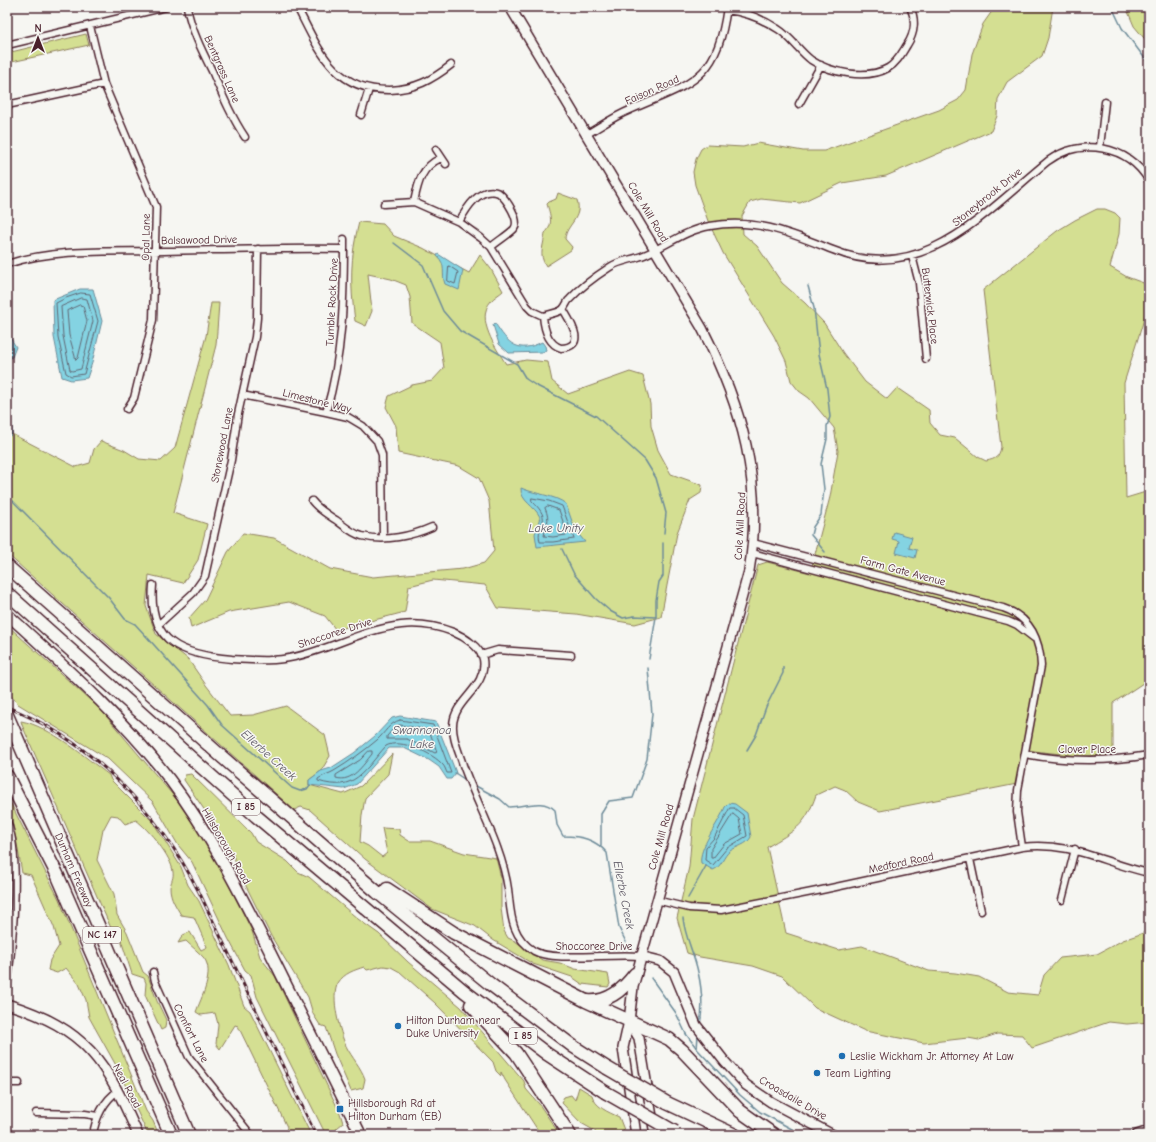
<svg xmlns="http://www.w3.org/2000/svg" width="1156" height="1142" font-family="'Comic Neue',sans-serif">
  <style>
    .green { fill: #d4df92; stroke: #8f7f5e }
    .water { fill: #84d3e2; stroke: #6d8b99 }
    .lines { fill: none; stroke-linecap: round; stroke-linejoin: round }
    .shore { stroke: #616774; stroke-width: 1 }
    .stream { stroke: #6d8b99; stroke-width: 1.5 }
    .street-casing { stroke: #4a1f2b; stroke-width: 9 }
    .secondary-casing { stroke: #4a1f2b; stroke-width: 12 }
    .primary-casing { stroke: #4a1f2b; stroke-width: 13 }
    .highway-casing { stroke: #4a1f2b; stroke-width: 15 }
    .street { stroke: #f6f6f2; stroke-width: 6 }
    .secondary { stroke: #f6f6f2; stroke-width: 9 }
    .primary { stroke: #f6f6f2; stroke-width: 10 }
    .highway { stroke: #f6f6f2; stroke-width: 12 }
    .rail-casing { stroke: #4a1f2b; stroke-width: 3 }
    .rail { stroke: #f6f6f2; stroke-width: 1.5; stroke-dasharray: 4.5; stroke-linecap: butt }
    .highway-bridge-casing { stroke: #4a1f2b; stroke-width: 15; stroke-linecap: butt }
    .highway-bridge { stroke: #f6f6f2; stroke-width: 12 }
    .poi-dot { fill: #1f6fb2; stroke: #f6f6f2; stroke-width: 1.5 }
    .labels { text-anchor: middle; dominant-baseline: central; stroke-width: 3; stroke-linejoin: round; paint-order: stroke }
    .shield { fill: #f6f6f2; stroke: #7e6067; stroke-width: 1 }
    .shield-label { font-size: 10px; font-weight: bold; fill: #4a1f2b }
    .street-label { font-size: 11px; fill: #4a1f2b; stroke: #f6f6f2 }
    .poi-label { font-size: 11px; fill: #4a1f2b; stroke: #f6f6f2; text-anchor: start }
    .water-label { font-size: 12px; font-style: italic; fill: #5b5562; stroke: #f6f6f2 }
  </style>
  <rect width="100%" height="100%" fill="#f6f6f2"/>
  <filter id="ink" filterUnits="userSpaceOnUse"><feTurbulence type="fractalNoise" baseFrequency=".025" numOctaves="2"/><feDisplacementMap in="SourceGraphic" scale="8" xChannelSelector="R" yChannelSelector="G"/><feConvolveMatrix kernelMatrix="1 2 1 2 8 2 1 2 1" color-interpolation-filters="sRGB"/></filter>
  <g filter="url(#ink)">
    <path class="green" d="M995 7H1053L1048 38 1042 56 1007 82 998 99 997 116 991 131 886 176 842 183 800 203 761 199 750 202 742 216 743 234 757 246 782 283 805 303 824 323 843 353 865 382 887 399 897 388 929 410 930 423 940 435 955 438 978 457 986 461C996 459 999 457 1001 447L983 290 1057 231 1075 220 1097 209H1105L1115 213 1120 218 1119 234 1110 267 1127 277 1149 285V298L1145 316 1124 383 1126 498 1149 491V679L1113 703V755L1080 756 1024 750 1017 784 880 811 858 802 845 790 835 786 816 795C805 827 794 831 767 847L786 933 839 950 862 946 929 971 955 973 979 977 1008 992 1038 995 1044 975 1060 958 1097 954 1123 940 1149 931V1022L1127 1024 1109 1022 1032 1048 1022 1035 997 1034 979 1040 968 1038 924 1043 865 1031 815 1008 782 976 753 966 700 957 687 953 677 918 689 867 693 819 758 565 767 562 810 573 830 497 838 451 834 428 809 398 799 391 791 381 786 361 774 336 723 253 708 221 695 185 693 172 696 159 701 149 707 145 743 147 758 143 803 151H824L939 110 958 100 966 90 972 54 983 24Z
      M1126 7H1149V44L1134 26Z
      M86 34 89 45 7 63V53Z
      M558 193 577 200C583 219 566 224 565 239L572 247 571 250 546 266C538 254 544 246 545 233 554 225 550 214 547 204L549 202 556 199Z
      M359 222 383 224 394 236 423 248 469 273 480 255 491 269 503 291C500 294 494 297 491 301 475 319 496 348 506 364L526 360 548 362 552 381 568 394 630 372 643 376 650 404 651 426 658 450 671 474 702 485 701 493 690 500 677 533 661 617 635 624 576 614 498 608 485 585 433 580 409 586 405 612 336 630 325 616 289 602 229 612 191 628 189 618 205 600 228 552 243 533 274 538 330 569 373 577 463 569 484 563 494 551 489 501 479 478 459 466 398 453 396 426 386 407 389 396 412 385 432 381 444 368 440 342 412 323 410 297 406 285 391 279 368 274 372 311 366 326 355 321C350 284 350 258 359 222Z
      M211 303H219L216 345 173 513 207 524 198 560 183 583 149 575 146 606 156 634 188 659 206 685 230 716 253 715 286 706 325 735 330 756 321 771 309 780V785L343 794 361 786 392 754 388 774 365 798 362 815 360 842 368 846 382 857 387 853 382 828 399 829 400 835 409 841H430L464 853 496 858 501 878V908L504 931 508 938 515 941 542 960 560 963 575 969 608 974 610 984 608 987 582 984 572 977 533 964 493 940 475 926 432 909 365 859 310 810 301 807 294 810 7 554V439L12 434 76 467 90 463 94 449 101 441 124 450 139 459 161 461 175 448 206 336Z
      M7 625 101 710 177 800 200 834 223 873 252 931 260 957 275 976 340 1113 343 1123 337 1128 333 1135H326L257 997 251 975 245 970 228 938 192 862 178 845 153 802 108 759 18 704 7 691Z
      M21 721C50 726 86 758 109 775L111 780 153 822 181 867 188 885 199 901 229 965 244 1006 250 1011 311 1135H289L286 1131 287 1127 238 1026 235 1025 220 1049 216 1044 218 1024 215 1013 201 1015 196 1012C201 998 215 973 204 958 199 952 192 947 186 941L178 943 183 935 190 932 201 950 207 947 194 917 181 915C176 906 170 898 170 887 171 882 174 877 173 872 172 857 148 829 136 820L125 824 118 816 111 815 103 830 97 860 114 894 117 915 127 932 143 972 148 976 157 1001 166 1020 165 1028 161 1030 145 995 146 983 144 978 132 974 120 937 110 926 22 725Z
      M191 774 251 833 256 842 287 861 298 872 309 877 358 919 379 934 408 962 461 1007 524 1081 526 1089 539 1104 560 1135H541L505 1080 501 1072V1076L496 1071 493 1062 435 1003 400 972 391 967 383 966 367 970 364 967C355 970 344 973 338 983 330 996 340 1033 346 1046 352 1058 361 1067 365 1079L363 1088 351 1091 335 1054 326 1027 320 1025 313 1014 308 997 271 936 245 884 229 846 184 780 185 775Z
      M7 796 59 899 146 1111 153 1121 159 1135H148L118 1069 89 1017 86 1000 79 984 66 968 57 973 48 970 50 960 59 946 54 927 31 875 22 873 16 838 7 812Z
      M579 1087 592 1095C595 1107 608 1112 619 1117L626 1135H596L595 1131 581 1123 561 1102 564 1097 571 1095 575 1100Z"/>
    <path class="water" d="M438 254 463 270 459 290 445 284C441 274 447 265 437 256Z
      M80 289H93L102 321 92 363 87 378 71 380 62 377 54 337 53 300Z
      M495 323C508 344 518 354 542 342L545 346 546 350 543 352 509 353 499 344 493 325Z
      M7 332 16 347 12 357 7 361Z
      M7 379 11 397 12 434 7 439Z
      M521 488C534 494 555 495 566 504L575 530 585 542 537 547 535 534 540 517C535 506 520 501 521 488Z
      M894 532 912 537 909 548 917 550 915 558 896 553 899 541 892 539Z
      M400 716 436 722 455 770 456 773 451 779H447L439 767 429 760 404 748H389L357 784 344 789 309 785V780L321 771 331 768 354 753 375 736 392 718Z
      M729 803 735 804 747 813 751 837C747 845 737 846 730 851 723 856 722 867 713 870L701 863C698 848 719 823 725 807Z"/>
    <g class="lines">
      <path class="shore" d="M449 266 458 272 455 284 448 281Z
        M81 293 90 294 98 321 84 374 71 376 66 373 58 337 56 303 66 298Z
        M81 298 87 299 93 321 81 369 72 371 70 370 63 336 61 307Z
        M80 305 83 306 87 321 78 358 76 360 69 335 67 311Z
        M532 498 549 501 562 506 574 539 553 542H540C535 522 555 523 532 501Z
        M548 506 559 510 567 533 566 535 553 537 544 536C546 523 551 522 545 508Z
        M400 720 433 725 451 773H447C446 771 445 767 443 765 433 753 400 738 386 746 364 770 355 793 318 781V779C323 775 329 774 334 771 349 762 364 751 377 740 385 733 389 723 400 720Z
        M400 725 429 730 437 752 435 753 407 739H387V736L396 726Z
        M369 751H372V754C363 765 352 783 336 778V775L360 760Z
        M730 808H734L743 815 747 836 727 848 713 865 705 860 706 847 714 838Z
        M733 814 739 819 742 834 724 844 713 858H711V849Z"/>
      <path class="stream" d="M1112 7 1122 28 1149 64
        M394 243 423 265 443 311 460 331 517 364 526 379 535 385 596 416 645 460 656 478 666 513 664 533
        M808 286 814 308 819 354 827 389 830 417 827 426V439L821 464 824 489 821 515 813 527 811 535 825 552
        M7 495 109 598 125 619 135 624 146 636 208 705 222 725 292 788 300 791 307 789 310 785
        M562 549 574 574 596 599 610 611 623 618 634 616 656 617
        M649 659 656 617V600L659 582 663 576V543
        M747 750 756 735 766 707 783 673V667
        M455 773 467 781
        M474 785 500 799 509 807C525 807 542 798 555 810L557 825 563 836C581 836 595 839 607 853L619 928 626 942
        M601 846V814L609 801 633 798 647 759 652 714 648 668
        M688 898 706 866
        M683 918C685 938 694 952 698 972 702 989 703 1008 700 1025
        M651 978 676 1013 686 1034 698 1050 740 1095 760 1112 803 1135
        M697 1049 698 1035"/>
      <g class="street-casing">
        <path id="street" d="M187 7C191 29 202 51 212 71 222 94 231 116 245 137
          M297 7C319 50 334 91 390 90 415 89 432 80 451 65
          M726 10C744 12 763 19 778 29 791 37 799 51 811 60 830 73 867 80 888 68 897 63 902 53 907 45 915 33 916 19 910 7
          M90 26 104 84 156 207 153 320 134 398 127 409
          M7 45 166 7
          M799 104 821 65
          M7 105 104 84
          M361 115 369 89
          M587 134C601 126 615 116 630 110 691 83 717 82 727 7
          M1100 147 1105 102
          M436 149 446 164
          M414 202C418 183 421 167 441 158
          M384 204 414 202 459 222 481 238 491 247 527 306 532 311 543 316
          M459 222C466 209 480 185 499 193 506 199 521 220 514 229 508 235 498 241 491 247
          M912 256 919 283 926 359
          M7 264C56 248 113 252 164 251 224 250 284 248 344 249
          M543 316C549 314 559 313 563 309 566 306 567 301 570 299 581 287 596 276 610 267 620 260 633 260 644 255 666 246 686 230 710 226 757 218 790 233 833 250 922 287 986 211 1048 161 1081 137 1128 145 1149 181
          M543 316C544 328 548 344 561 348 588 347 570 321 563 309
          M242 395 326 412 348 417 363 426 377 441 382 455 383 538
          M326 412C343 355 344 298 344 239
          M312 501C319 510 327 514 336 520 344 526 353 534 362 536 385 542 412 536 432 527
          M753 543 1003 608C1030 617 1040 639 1041 666L1018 790 1017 812 1022 847
          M752 553 1008 621 1017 625 1034 638
          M153 585C148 643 182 655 232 659 253 660 273 662 294 657 331 649 362 630 401 625 418 623 437 626 453 632 465 637 480 647 483 659 488 688 454 699 453 725 452 738 459 752 463 765 477 805 502 846 508 889 511 913 510 936 534 951 553 962 613 953 640 956
          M158 625 193 593 205 576 231 460 238 414 255 337 257 318 258 249
          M481 655 498 650 571 655
          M1025 754C1067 762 1107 762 1149 755
          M7 821C22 858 12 947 7 988
          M970 859 981 911
          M656 900 689 908 721 910 817 891 1022 847C1071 841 1103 863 1149 873
          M1062 900 1075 849
          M153 972 155 981 189 1057 251 1135
          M7 1083H19
          M36 1113 85 1114 98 1116
          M93 1135C95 1119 104 1100 118 1091"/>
      </g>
      <g class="secondary-casing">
        <path id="secondary" d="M510 7 702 328C742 407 764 482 749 571L633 987 629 1021 623 1048 636 1135
          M640 956 660 961 674 972 696 1025 725 1062 746 1085 771 1102 833 1135
          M7 1004C87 1029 106 1061 138 1135
          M629 1021 639 1038 655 1135
          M1137 1135 1149 1131"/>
      </g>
      <g class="primary-casing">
        <path id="primary" d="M7 614C65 667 123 718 170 780 209 832 238 889 267 946 298 1009 329 1072 361 1135"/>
      </g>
      <g class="highway-casing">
        <g id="highway">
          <path d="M7 566 221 756 377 892 490 984 574 1047 607 1068"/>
          <path d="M7 593 256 816 464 991 547 1054 605 1092"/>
          <path id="s1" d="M7 715 189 1135"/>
          <path d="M7 776 57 874 171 1135"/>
          <path d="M387 889 454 933 586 1001 669 1039 682 1050 740 1111 774 1135"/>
          <path d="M587 1001C608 1003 623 990 635 974"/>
          <path d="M471 1005 516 1053 570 1135"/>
          <path d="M667 1103 735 1135"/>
        </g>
      </g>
      <use href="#street" class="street"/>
      <use href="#secondary" class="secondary"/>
      <use href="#primary" class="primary"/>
      <use href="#highway" class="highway"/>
      <g class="rail-casing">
        <path id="rail" d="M7 707C93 741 158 812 199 892L316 1135"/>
      </g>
      <use href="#rail" class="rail"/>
      <g class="highway-bridge-casing">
        <path id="highway-bridge" d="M607 1068 667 1103
          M605 1092 675 1132"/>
      </g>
      <use href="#highway-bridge" class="highway-bridge"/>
    </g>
  </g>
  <g class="poi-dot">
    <circle cx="398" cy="1026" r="4"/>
    <circle cx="842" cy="1056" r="4"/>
    <circle cx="817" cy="1073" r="4"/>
    <rect x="336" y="1105" width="8" height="8" rx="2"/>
  </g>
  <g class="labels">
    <g class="shield">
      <rect x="232" y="799" width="28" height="16" rx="3"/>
      <rect x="83" y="927" width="38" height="16" rx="3"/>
      <rect x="509" y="1028" width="28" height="16" rx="3"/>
    </g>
    <g class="shield-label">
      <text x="246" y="807">I 85</text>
      <text x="102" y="935">NC 147</text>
      <text x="523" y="1036">I 85</text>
    </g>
    <g class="street-label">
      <text transform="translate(222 69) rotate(66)">Bentgrass Lane</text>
      <text transform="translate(652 90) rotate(-24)">Faison Road</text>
      <text transform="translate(987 197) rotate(-39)">Stoneybrook Drive</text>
      <text transform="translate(648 212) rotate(59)">Cole Mill Road</text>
      <text transform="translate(146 237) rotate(-89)">Opal Lane</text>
      <text transform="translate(199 240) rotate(-1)">Balsawood Drive</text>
      <text transform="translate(332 302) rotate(-87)">Tumble Rock Drive</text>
      <text transform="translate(930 306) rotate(83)">Butterwick Place</text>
      <text transform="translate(317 401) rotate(14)">Limestone Way</text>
      <text transform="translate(222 445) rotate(-79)">Stonewood Lane</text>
      <text transform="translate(740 526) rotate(-87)">Cole Mill Road</text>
      <text transform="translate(903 571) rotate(15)">Farm Gate Avenue</text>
      <text transform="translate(335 633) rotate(-18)">Shoccoree Drive</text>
      <text x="1087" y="749">Clover Place</text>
      <text transform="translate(661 837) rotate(-74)">Cole Mill Road</text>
      <text transform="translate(226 846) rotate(60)">Hillsborough Road</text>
      <text transform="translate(901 863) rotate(-12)">Medford Road</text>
      <text stroke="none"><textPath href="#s1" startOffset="169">Durham Freeway</textPath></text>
      <text x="594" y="946">Shoccoree Drive</text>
      <text transform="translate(191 1033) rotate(63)">Comfort Lane</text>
      <text transform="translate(127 1086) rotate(62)">Neal Road</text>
      <text transform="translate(793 1098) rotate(30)">Croasdaile Drive</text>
    </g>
    <g class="poi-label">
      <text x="406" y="1020">Hilton Durham near<tspan x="406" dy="13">Duke University</tspan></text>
      <text x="850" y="1056">Leslie Wickham Jr. Attorney At Law</text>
      <text x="825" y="1073">Team Lighting</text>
      <text x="348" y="1103">Hillsborough Rd at<tspan x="348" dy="13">Hilton Durham (EB)</tspan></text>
    </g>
    <g class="water-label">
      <text x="556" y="528">Lake Unity</text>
      <text x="422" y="730">Swannonoa<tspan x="422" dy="14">Lake</tspan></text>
      <text transform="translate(269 755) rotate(42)">Ellerbe Creek</text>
      <text transform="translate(624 895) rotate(79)">Ellerbe Creek</text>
    </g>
  </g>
  <rect width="1156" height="1142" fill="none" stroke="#f6f6f2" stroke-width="24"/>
  <rect x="12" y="12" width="1132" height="1118" fill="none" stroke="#4a1f2b" stroke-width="1.5" filter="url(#ink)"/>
  <g transform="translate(38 38)" stroke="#f6f6f2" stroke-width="3" paint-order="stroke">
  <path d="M0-3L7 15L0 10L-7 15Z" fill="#4a1f2b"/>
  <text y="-6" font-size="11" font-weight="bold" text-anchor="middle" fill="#4a1f2b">N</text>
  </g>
</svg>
